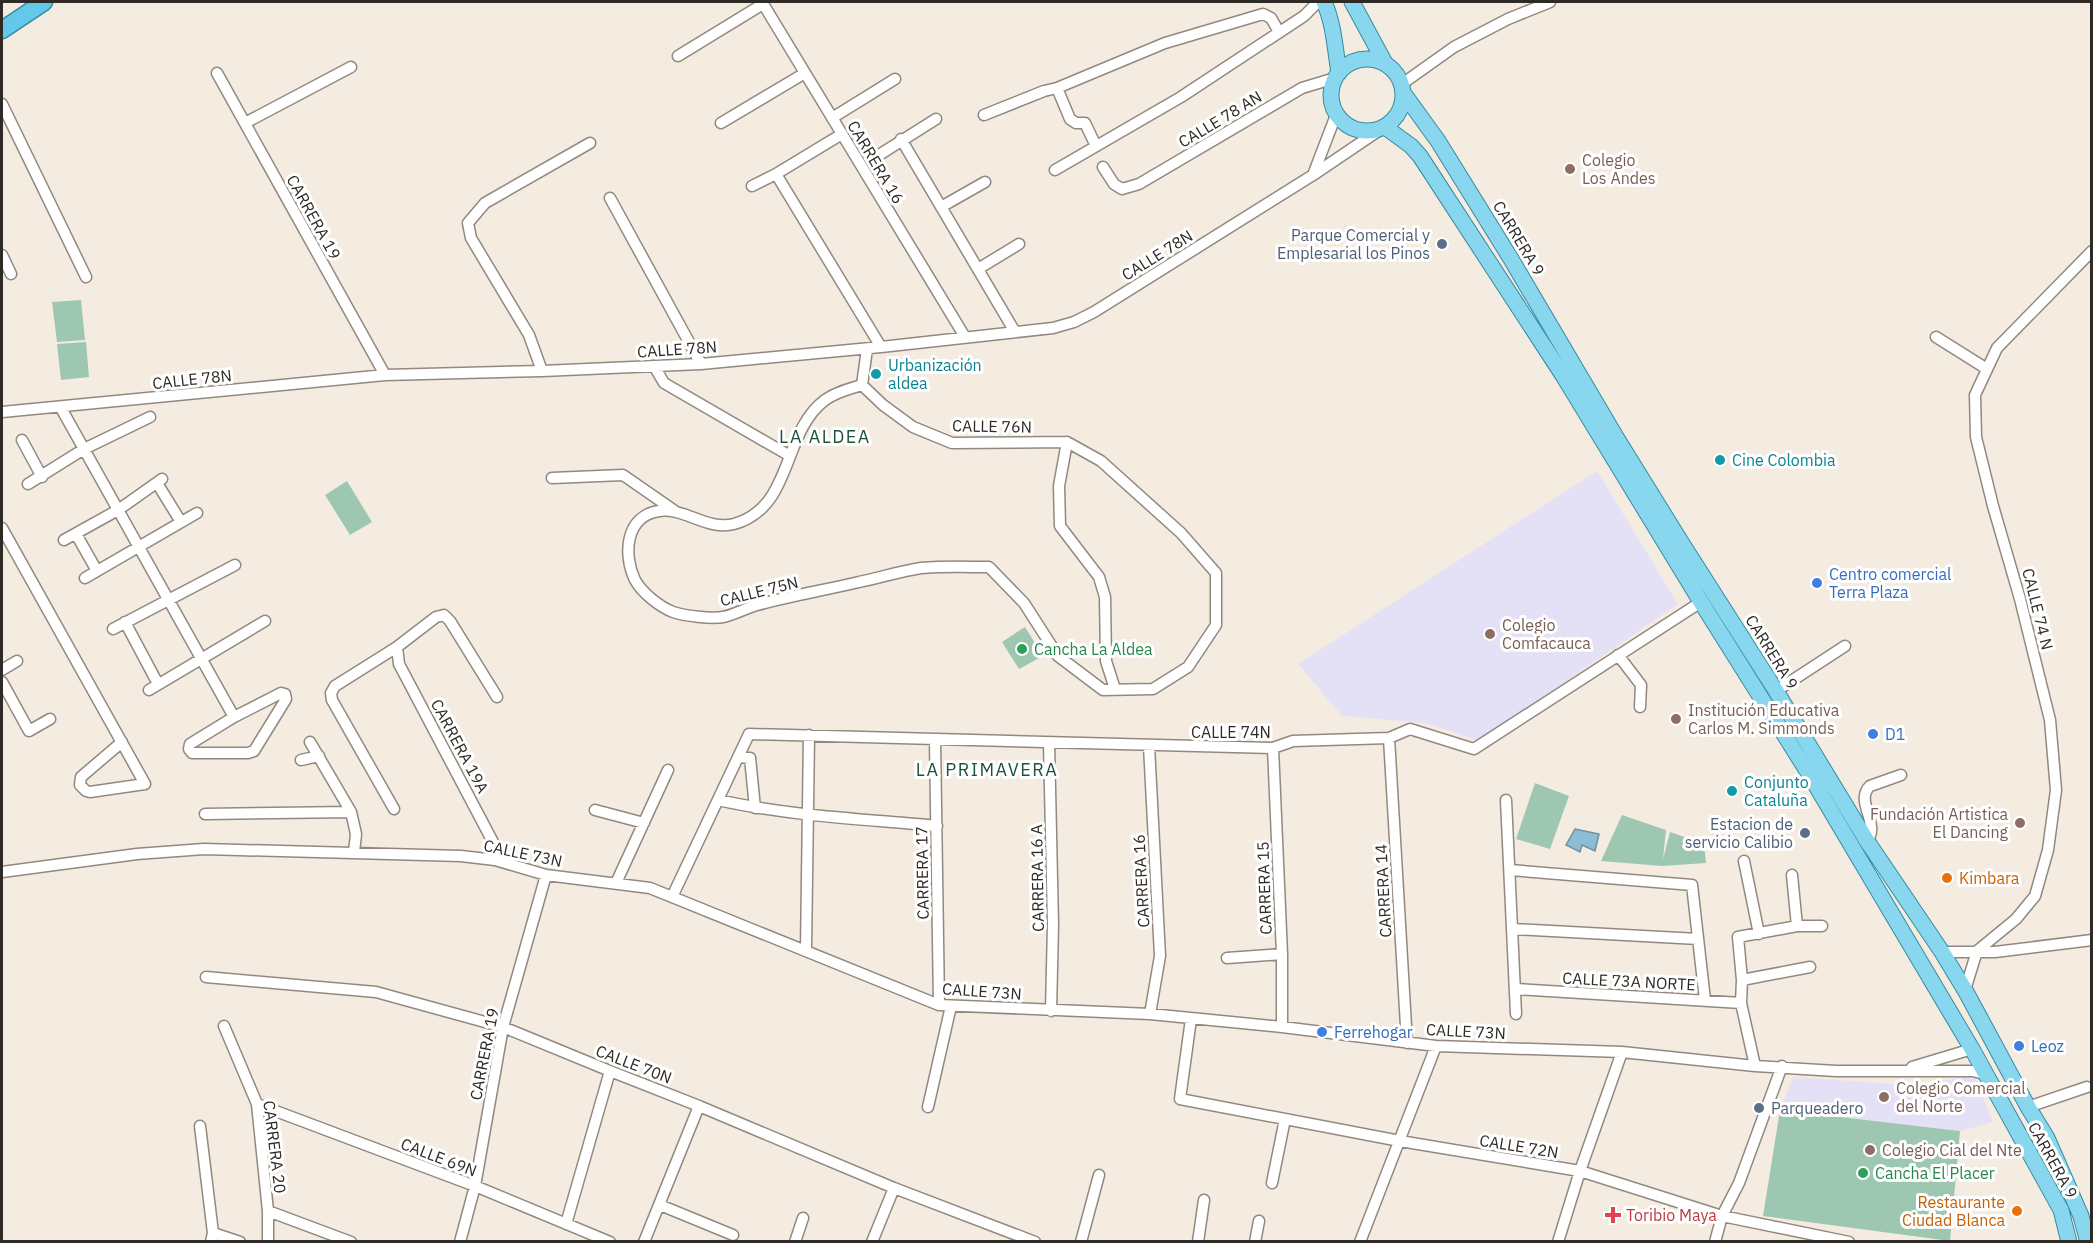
<svg xmlns="http://www.w3.org/2000/svg" width="2093" height="1243" font-family="'IBM Plex Sans',sans-serif">
  <style>
    .education { fill: #e4e0f6 }
    .green { fill: #9ec7b2 }
    .water { fill: #8dbdd5; stroke: #7091a1; stroke-width: 1.5 }
    .lines { fill: none; stroke-linecap: round; stroke-linejoin: round }
    .minor-casing { stroke: #91897f; stroke-width: 13 }
    .primary-casing { stroke: #368aa1; stroke-width: 17 }
    .trunk-casing { stroke: #368aa1; stroke-width: 19 }
    .minor { stroke: #fff; stroke-width: 10 }
    .primary { stroke: #89d7ee; stroke-width: 15 }
    .trunk { stroke: #62cae8; stroke-width: 16 }
    .education-dot { fill: #8d6e63; stroke: #fff; stroke-width: 2 }
    .service-dot { fill: #5c6f8a; stroke: #fff; stroke-width: 2 }
    .culture-dot { fill: #0f9aa8; stroke: #fff; stroke-width: 2 }
    .shop-dot { fill: #3f7fe0; stroke: #fff; stroke-width: 2 }
    .leisure-dot { fill: #2e9e5b; stroke: #fff; stroke-width: 2 }
    .food-dot { fill: #e8710a; stroke: #fff; stroke-width: 2 }
    .health-dot { fill: #e0444e; stroke: #fff; stroke-width: 2 }
    .labels { text-anchor: middle; dominant-baseline: central; stroke-width: 6; stroke-linejoin: round; paint-order: stroke }
    .street-label { font-size: 16px; fill: #2e2b27; stroke: #fff }
    .education-label { font-size: 16px; fill: #785e54; stroke: #fff; text-anchor: start }
    .service-label { font-size: 16px; fill: #4e5e75; stroke: #fff; text-anchor: end }
    .culture-label { font-size: 16px; fill: #0d838f; stroke: #fff; text-anchor: start }
    .shop-label { font-size: 16px; fill: #366cbe; stroke: #fff; text-anchor: start }
    .leisure-label { font-size: 16px; fill: #27864d; stroke: #fff; text-anchor: start }
    .food-label { font-size: 16px; fill: #c56008; stroke: #fff; text-anchor: start }
    .health-label { font-size: 16px; fill: #be3a42; stroke: #fff; text-anchor: start }
    .neighbourhood-label { font-size: 18px; letter-spacing: 1.5px; fill: #1e5040; stroke: #fff }
  </style>
  <rect width="100%" height="100%" fill="#f5ece1"/>
  <path class="education" d="M1597 471 1678 604 1479 741 1426 723 1342 716 1298 664Z
    M1974 1075 1993 1122 1960 1131 1780 1110 1793 1077 1893 1084 1931 1083Z"/>
  <path class="green" d="M81 300 85 340 57 342 52 302Z
    M86 342 89 377 61 380 57 344Z
    M347 481 372 522 350 535 325 495Z
    M1025 627 1043 656 1019 669 1002 642Z
    M1535 783 1569 796 1550 849 1516 839Z
    M1622 815 1666 830 1663 859 1670 832 1704 844 1706 863 1662 866 1601 861Z
    M1780 1110 1960 1131 1950 1241 1763 1216Z"/>
  <path class="water" d="M1575 829 1599 834 1595 851 1582 845 1580 852 1566 845Z"/>
  <g class="lines">
    <g class="minor-casing">
      <path id="minor" d="M762 2 965 337
        M678 56 763 4
        M217 73 385 375
        M1402 84 1454 47 1508 19 1550 2
        M1057 88 1165 43 1263 14 1271 18 1279 32
        M2 104 86 277
        M984 115 1044 91 1057 88 1070 119 1076 123H1085L1096 146
        M832 118 895 79
        M245 123 351 67
        M721 123 805 73
        M901 139 1015 332
        M879 155 936 119
        M1103 167 1114 184 1122 189 1139 184 1302 88 1335 78
        M1055 170 1181 97 1304 16 1318 2
        M776 174 881 347
        M1313 175 1336 115
        M752 186 776 174 842 134
        M610 198 701 364
        M941 207 985 182
        M2 255 11 274
        M978 269 1019 244
        M1936 337 1987 369
        M654 366 664 383 790 456
        M542 371 529 335 471 238 468 223 485 203 590 143
        M862 385 883 405 913 427 952 443 1067 442 1101 461 1181 533 1216 573V625L1188 667 1153 689 1103 690 1058 656 1024 603 989 567C967 567 944 566 921 568 901 571 879 578 859 582 825 590 791 596 757 605 746 608 734 615 723 617 712 619 684 616 673 612 660 607 642 593 635 580 623 555 625 516 659 511 684 507 707 531 734 524 794 507 781 433 825 400 836 392 849 389 862 385L867 349
        M61 408 234 717
        M2 412 385 375 542 371 701 364 881 347 1053 328 1074 322 1094 312 1313 175 1381 129
        M22 440 42 477
        M1067 442 1059 486 1060 526 1099 577 1105 597 1106 661 1115 689
        M552 478 623 475 675 511
        M157 483 181 522
        M28 484 84 449 150 417
        M2 528 145 784 90 792 86 791 80 785 81 777 122 742
        M76 534 97 571
        M64 540 118 510 162 479
        M85 578 197 513
        M125 622 158 684
        M113 629 235 565
        M397 647 399 664 494 844 495 860
        M1618 655 1641 685 1640 707
        M2 670 17 661
        M2 682 29 731 50 719
        M149 690 265 621
        M1776 691 1845 646
        M281 693 285 694 286 699 254 751 248 753H192L189 749 190 744 234 717Z
        M1389 738 1407 1043
        M935 740 939 1005
        M310 742 351 812 356 834 354 852
        M1049 743 1053 925 1051 1011
        M1149 746 1160 956 1150 1014
        M1273 748 1282 954V1027
        M738 757 750 758 755 808
        M301 760 319 756
        M718 800C790 816 863 819 937 826
        M1506 800 1516 1014
        M394 809 332 700 331 693 335 686 397 647 436 617 444 615 450 621 497 697
        M595 810 644 823
        M205 814 351 812
        M1867 841C1881 824 1854 801 1870 786L1901 775
        M1744 861 1759 934
        M1510 870 1692 885 1705 1000
        M2 872 137 854 204 849 461 856 495 860 546 875 650 888 939 1005 1150 1014 1282 1027 1436 1046 1622 1052 1755 1066 1836 1071H1973L1984 1074
        M1792 875 1797 926
        M616 883 668 770
        M672 897 749 734 1273 748 1293 741 1389 738 1410 729 1474 749 1701 602
        M1513 929 1698 939
        M806 950 809 735
        M1942 952H1995L2092 940
        M1227 958 1282 954
        M206 977 376 992 503 1027 610 1071 699 1106 894 1188 1035 1242
        M1742 980 1810 967
        M1516 989 1741 1003
        M1965 990 1977 951 2016 919 2035 896 2048 850 2056 790 2050 720 2020 599 1993 506 1976 437 1975 395 1997 348 2092 251
        M1191 1019 1180 1099 1400 1141 1580 1171 1722 1216 1849 1242
        M224 1026 257 1104 268 1211V1242
        M1755 1066 1741 1003 1742 980 1738 937 1797 926H1822
        M1912 1067 1972 1049
        M257 1104 475 1186 610 1242
        M928 1107 951 1006
        M2028 1107 2087 1087
        M200 1126 213 1233 211 1242
        M1272 1183 1285 1119
        M660 1205 733 1235
        M268 1211 351 1242
        M566 1224 610 1071
        M213 1233 240 1242
        M460 1242 475 1186 503 1027 546 875
        M644 1242 699 1106
        M795 1242 803 1218
        M872 1242 894 1188
        M1081 1242 1099 1175
        M1198 1242 1204 1200
        M1255 1242 1259 1221
        M1360 1242 1436 1046
        M1558 1242 1580 1171 1622 1052
        M1715 1242 1722 1216 1739 1183 1782 1066"/>
    </g>
    <g class="primary-casing">
      <path id="primary" d="M1324 2C1334 24 1335 49 1339 73
        M1352 2 1385 63
        M1331 95a36 36 0 1 1 72 0a36 36 0 1 1-72 0Z
        M1404 94 1438 141 1511 259 1616 437 1681 542 1776 691 1867 841 1942 952 1965 990 2028 1107 2047 1138 2081 1216 2088 1242
        M1385 127 1411 146 1420 156 1564 377 1701 602 1809 774 1972 1049 2061 1210 2069 1242"/>
    </g>
    <g class="trunk-casing">
      <path id="trunk" d="M2 30 44 2"/>
    </g>
    <use href="#minor" class="minor"/>
    <use href="#primary" class="primary"/>
    <use href="#trunk" class="trunk"/>
  </g>
  <g class="education-dot">
    <circle cx="1570" cy="169" r="6"/>
    <circle cx="1490" cy="634" r="6"/>
    <circle cx="1676" cy="719" r="6"/>
    <circle cx="2020" cy="823" r="6"/>
    <circle cx="1884" cy="1097" r="6"/>
    <circle cx="1870" cy="1150" r="6"/>
  </g>
  <g class="service-dot">
    <circle cx="1442" cy="244" r="6"/>
    <circle cx="1805" cy="833" r="6"/>
    <circle cx="1759" cy="1108" r="6"/>
  </g>
  <g class="culture-dot">
    <circle cx="876" cy="374" r="6"/>
    <circle cx="1720" cy="460" r="6"/>
    <circle cx="1732" cy="791" r="6"/>
  </g>
  <g class="shop-dot">
    <circle cx="1817" cy="583" r="6"/>
    <circle cx="1873" cy="734" r="6"/>
    <circle cx="1322" cy="1032" r="6"/>
    <circle cx="2019" cy="1046" r="6"/>
  </g>
  <g class="leisure-dot">
    <circle cx="1022" cy="649" r="6"/>
    <circle cx="1863" cy="1173" r="6"/>
  </g>
  <g class="food-dot">
    <circle cx="1947" cy="878" r="6"/>
    <circle cx="2017" cy="1211" r="6"/>
  </g>
  <path class="health-dot" d="M1610 1206h6v6h6v6h-6v6h-6v-6h-6v-6h6z"/>
  <g class="labels">
    <g class="street-label">
      <text transform="translate(1220 119) rotate(-31)">CALLE 78 AN</text>
      <text transform="translate(876 162) rotate(59)">CARRERA 16</text>
      <text transform="translate(314 217) rotate(61)">CARRERA 19</text>
      <text transform="translate(1519 238) rotate(59)">CARRERA 9</text>
      <text transform="translate(1157 255) rotate(-32)">CALLE 78N</text>
      <text transform="translate(677 349) rotate(-4)">CALLE 78N</text>
      <text transform="translate(192 379) rotate(-6)">CALLE 78N</text>
      <text transform="translate(992 426) rotate(1)">CALLE 76N</text>
      <text transform="translate(759 591) rotate(-14)">CALLE 75N</text>
      <text transform="translate(2038 609) rotate(76)">CALLE 74 N</text>
      <text transform="translate(1772 652) rotate(58)">CARRERA 9</text>
      <text x="1231" y="732">CALLE 74N</text>
      <text transform="translate(460 746) rotate(62)">CARRERA 19A</text>
      <text transform="translate(523 853) rotate(12)">CALLE 73N</text>
      <text transform="translate(922 873) rotate(-91)">CARRERA 17</text>
      <text transform="translate(1037 878) rotate(-91)">CARRERA 16 A</text>
      <text transform="translate(1141 881) rotate(-93)">CARRERA 16</text>
      <text transform="translate(1264 888) rotate(-92)">CARRERA 15</text>
      <text transform="translate(1383 891) rotate(-93)">CARRERA 14</text>
      <text transform="translate(1629 981) rotate(3)">CALLE 73A NORTE</text>
      <text transform="translate(982 991) rotate(4)">CALLE 73N</text>
      <text transform="translate(1466 1031) rotate(3)">CALLE 73N</text>
      <text transform="translate(484 1054) rotate(-79)">CARRERA 19</text>
      <text transform="translate(634 1064) rotate(21)">CALLE 70N</text>
      <text transform="translate(1519 1146) rotate(9)">CALLE 72N</text>
      <text transform="translate(275 1147) rotate(83)">CARRERA 20</text>
      <text transform="translate(439 1157) rotate(21)">CALLE 69N</text>
      <text transform="translate(2053 1160) rotate(61)">CARRERA 9</text>
    </g>
    <g class="education-label">
      <text x="1582" y="160">Colegio<tspan x="1582" dy="18">Los Andes</tspan></text>
      <text x="1502" y="625">Colegio<tspan x="1502" dy="18">Comfacauca</tspan></text>
      <text x="1688" y="710">Institución Educativa<tspan x="1688" dy="18">Carlos M. Simmonds</tspan></text>
      <text x="2008" y="814" text-anchor="end">Fundación Artistica<tspan x="2008" dy="18">El Dancing</tspan></text>
      <text x="1896" y="1088">Colegio Comercial<tspan x="1896" dy="18">del Norte</tspan></text>
      <text x="1882" y="1150">Colegio Cial del Nte</text>
    </g>
    <g class="service-label">
      <text x="1430" y="235">Parque Comercial y<tspan x="1430" dy="18">Emplesarial los Pinos</tspan></text>
      <text x="1793" y="824">Estacion de<tspan x="1793" dy="18">servicio Calibio</tspan></text>
      <text x="1771" y="1108" text-anchor="start">Parqueadero</text>
    </g>
    <g class="culture-label">
      <text x="888" y="365">Urbanización<tspan x="888" dy="18">aldea</tspan></text>
      <text x="1732" y="460">Cine Colombia</text>
      <text x="1744" y="782">Conjunto<tspan x="1744" dy="18">Cataluña</tspan></text>
    </g>
    <g class="shop-label">
      <text x="1829" y="574">Centro comercial<tspan x="1829" dy="18">Terra Plaza</tspan></text>
      <text x="1885" y="734">D1</text>
      <text x="1334" y="1032">Ferrehogar</text>
      <text x="2031" y="1046">Leoz</text>
    </g>
    <g class="leisure-label">
      <text x="1034" y="649">Cancha La Aldea</text>
      <text x="1875" y="1173">Cancha El Placer</text>
    </g>
    <g class="food-label">
      <text x="1959" y="878">Kimbara</text>
      <text x="2005" y="1202" text-anchor="end">Restaurante<tspan x="2005" dy="18">Ciudad Blanca</tspan></text>
    </g>
    <g class="health-label">
      <text x="1626" y="1215">Toribio Maya</text>
    </g>
    <g class="neighbourhood-label">
      <text x="825" y="436">LA ALDEA</text>
      <text x="987" y="769">LA PRIMAVERA</text>
    </g>
  </g>
  <rect width="2093" height="1243" fill="none" stroke="#2e2b27" stroke-width="6"/>
</svg>
